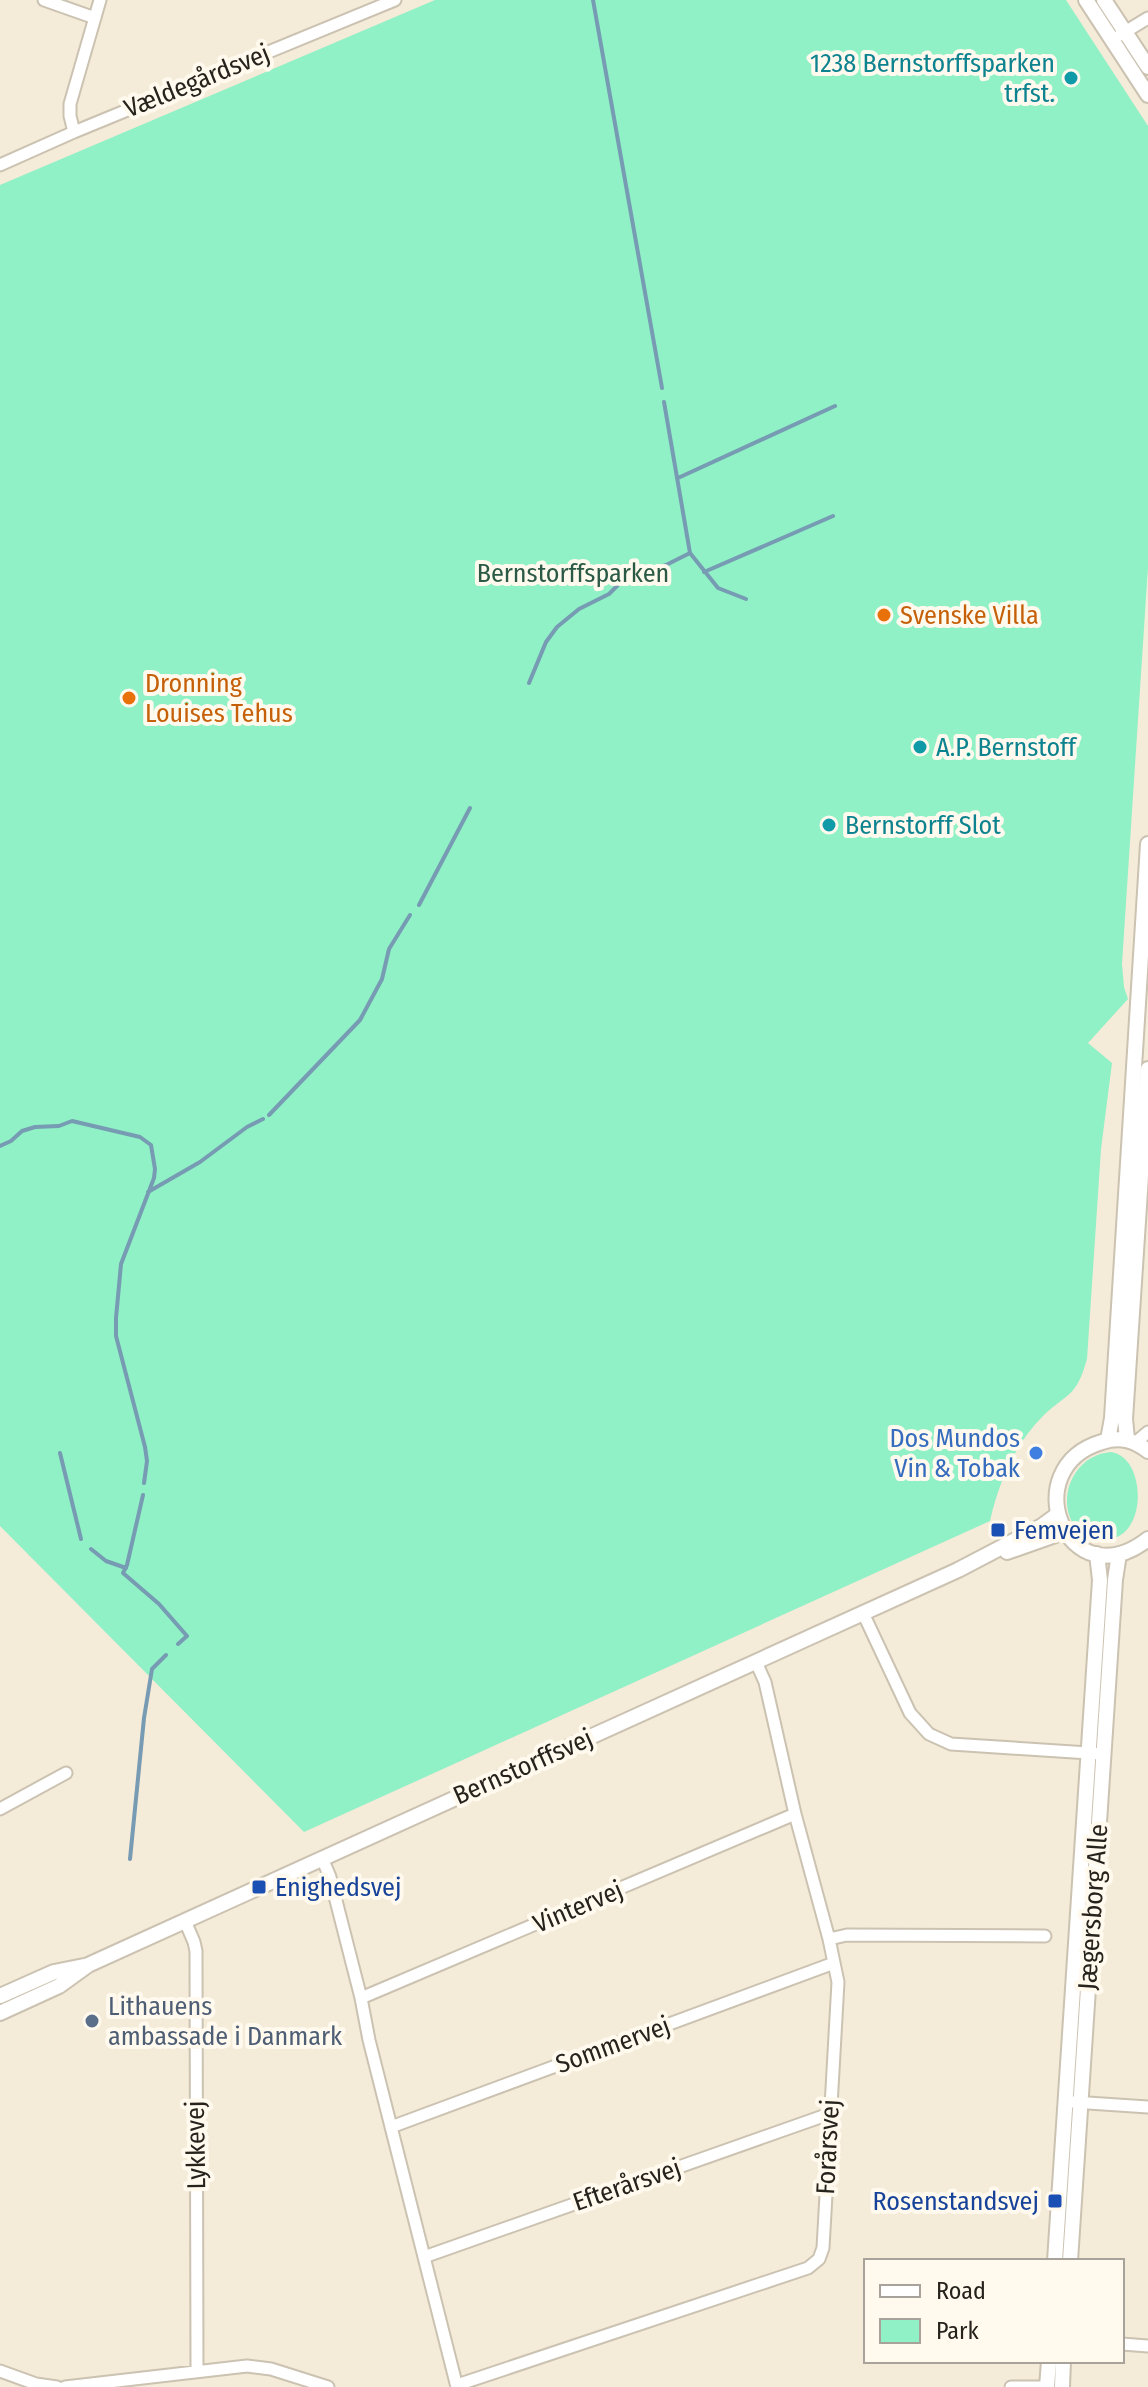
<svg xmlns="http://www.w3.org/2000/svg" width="1148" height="2387" font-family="'Fira Sans Condensed',sans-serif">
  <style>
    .green { fill: #90f0c6 }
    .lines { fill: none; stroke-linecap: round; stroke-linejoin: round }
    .stream { stroke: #769bb3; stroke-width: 4 }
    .minor-casing { stroke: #cbc2b1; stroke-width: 15 }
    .tertiary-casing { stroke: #cbc2b1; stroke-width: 18 }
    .minor { stroke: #fff; stroke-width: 11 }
    .tertiary { stroke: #fff; stroke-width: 14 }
    .culture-dot { fill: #0f9aa8; stroke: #fff9ee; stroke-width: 3 }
    .food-dot { fill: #e8710a; stroke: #fff9ee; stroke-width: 3 }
    .shop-dot { fill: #3f7fe0; stroke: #fff9ee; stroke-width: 3 }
    .transit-dot { fill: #1a4fb4; stroke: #fff9ee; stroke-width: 3 }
    .service-dot { fill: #5c6f8a; stroke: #fff9ee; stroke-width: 3 }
    .labels { text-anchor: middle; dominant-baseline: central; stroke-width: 8; stroke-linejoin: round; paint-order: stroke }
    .culture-label { font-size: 26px; fill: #0d838f; stroke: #fff9ee; text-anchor: start }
    .street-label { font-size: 26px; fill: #26221c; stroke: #fff9ee }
    .park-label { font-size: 26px; fill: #2a5a46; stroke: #fff9ee }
    .food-label { font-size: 26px; fill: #c56008; stroke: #fff9ee; text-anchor: start }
    .shop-label { font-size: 26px; fill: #366cbe; stroke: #fff9ee; text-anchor: end }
    .transit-label { font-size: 26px; fill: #164399; stroke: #fff9ee; text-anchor: start }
    .service-label { font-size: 26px; fill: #4e5e75; stroke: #fff9ee; text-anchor: start }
  </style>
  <rect width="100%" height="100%" fill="#f5ebd9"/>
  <path class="green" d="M435 0H1066L1148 126V567L1122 964 1124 987 1128 999 1088 1043 1112 1063 1101 1149 1087 1359C1076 1398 1068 1392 1043 1416 1014 1445 999 1482 990 1521L304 1832 0 1526V185Z
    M1111 1452C1148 1457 1148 1543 1103 1539 1049 1536 1059 1456 1111 1452Z"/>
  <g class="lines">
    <path class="stream" d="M593 0 662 388
      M664 402 690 553 718 588 746 599
      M678 478 835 406
      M704 572 833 516
      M529 683 546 642 557 627 579 609 609 594 621 582 668 564 690 553
      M419 905 470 808
      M269 1115 360 1020 382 979 389 949 410 915
      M0 1146 11 1141 22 1131 35 1127 59 1126 72 1121 140 1137 151 1145 155 1169 154 1178 121 1264 116 1318V1336L145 1447 147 1461 144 1483
      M148 1192 200 1162 247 1127 263 1119
      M60 1453 81 1539
      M143 1495 127 1565 123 1573 159 1604 187 1636 178 1644
      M91 1549 106 1561 126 1568
      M130 1859 144 1718 152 1669 166 1655"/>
    <g class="minor-casing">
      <path id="minor" d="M44 0 95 18
        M1120 35 1148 18
        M74 132 70 116V104L100 0
        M0 165 74 132 395 0
        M1136 1442 1148 1432
        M863 1613 910 1713 929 1734 951 1744 1104 1754
        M0 1809 66 1773
        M322 1858 330 1877 361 1998 369 2040 457 2387
        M185 1921 194 1942 196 1951 197 2371
        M829 1939 847 1935 1045 1936
        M361 1998 795 1814
        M1073 2102 1148 2107
        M391 2127 834 1963
        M424 2257 829 2114
        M1122 2344 1148 2346
        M0 2371 36 2384 57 2387
        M457 2385 808 2268 819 2259 823 2248 838 1982 829 1939 795 1814 765 1682 756 1662
        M65 2387 247 2366 271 2369 328 2387
        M1011 2387H1041"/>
    </g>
    <g class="tertiary-casing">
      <path id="tertiary" d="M1086 0 1148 95
        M1104 0 1148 67
        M1127 1439 1125 1419 1148 1069
        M1108 1440 1112 1418 1148 844
        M1148 1451C1134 1440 1120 1436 1102 1442 1014 1468 1067 1602 1148 1539
        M1007 1552 1064 1532
        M0 1996 54 1972 84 1966
        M0 2013 59 1986 88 1965 958 1570 1042 1526 1057 1515
        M1055 2261 1100 1580 1097 1554
        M1070 2261 1115 1580 1119 1554
        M1047 2387 1049 2361
        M1062 2387 1063 2361"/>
    </g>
    <use href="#minor" class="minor"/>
    <use href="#tertiary" class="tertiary"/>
  </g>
  <g class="culture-dot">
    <circle cx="1071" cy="78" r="8"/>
    <circle cx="920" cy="747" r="8"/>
    <circle cx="829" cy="825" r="8"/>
  </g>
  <g class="food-dot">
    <circle cx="884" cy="615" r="8"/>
    <circle cx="129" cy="698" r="8"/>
  </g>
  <circle class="shop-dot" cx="1036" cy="1453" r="8"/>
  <g class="transit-dot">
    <rect x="990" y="1522" width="16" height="16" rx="4"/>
    <rect x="251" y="1879" width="16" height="16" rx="4"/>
    <rect x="1047" y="2193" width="16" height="16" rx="4"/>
  </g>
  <circle class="service-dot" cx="92" cy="2021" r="8"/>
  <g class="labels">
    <g class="culture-label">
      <text x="1055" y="63" text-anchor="end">1238 Bernstorffsparken<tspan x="1055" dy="30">trfst.</tspan></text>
      <text x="936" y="747">A.P. Bernstoff</text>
      <text x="845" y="825">Bernstorff Slot</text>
    </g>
    <g class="street-label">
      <text transform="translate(197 81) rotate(-22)">Vældegårdsvej</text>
      <text transform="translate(523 1767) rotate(-24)">Bernstorffsvej</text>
      <text transform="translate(578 1907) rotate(-23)">Vintervej</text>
      <text transform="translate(1093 1907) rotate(-86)">Jægersborg Alle</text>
      <text transform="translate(613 2045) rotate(-20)">Sommervej</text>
      <text transform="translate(196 2145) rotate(-91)">Lykkevej</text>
      <text transform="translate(828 2147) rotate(-87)">Forårsvej</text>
      <text transform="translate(627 2185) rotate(-19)">Efterårsvej</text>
    </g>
    <g class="park-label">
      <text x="573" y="573">Bernstorffsparken</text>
    </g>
    <g class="food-label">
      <text x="900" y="615">Svenske Villa</text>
      <text x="145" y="683">Dronning<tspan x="145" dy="30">Louises Tehus</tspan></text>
    </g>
    <g class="shop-label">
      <text x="1020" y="1438">Dos Mundos<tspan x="1020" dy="30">Vin &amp; Tobak</tspan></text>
    </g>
    <g class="transit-label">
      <text x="1014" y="1530">Femvejen</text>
      <text x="275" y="1887">Enighedsvej</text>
      <text x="1039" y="2201" text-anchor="end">Rosenstandsvej</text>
    </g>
    <g class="service-label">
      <text x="108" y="2006">Lithauens<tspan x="108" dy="30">ambassade i Danmark</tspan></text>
    </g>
  </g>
  <rect x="864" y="2259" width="260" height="104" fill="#fff9ee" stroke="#a8a39a" stroke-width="2"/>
  <rect x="880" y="2285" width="40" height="12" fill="#ffffff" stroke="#a8a39a" stroke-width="2"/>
  <text x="936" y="2299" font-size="24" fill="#26221c">Road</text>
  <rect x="880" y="2319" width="40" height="24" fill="#90f0c6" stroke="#a8a39a" stroke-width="2"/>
  <text x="936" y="2339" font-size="24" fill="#26221c">Park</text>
</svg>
